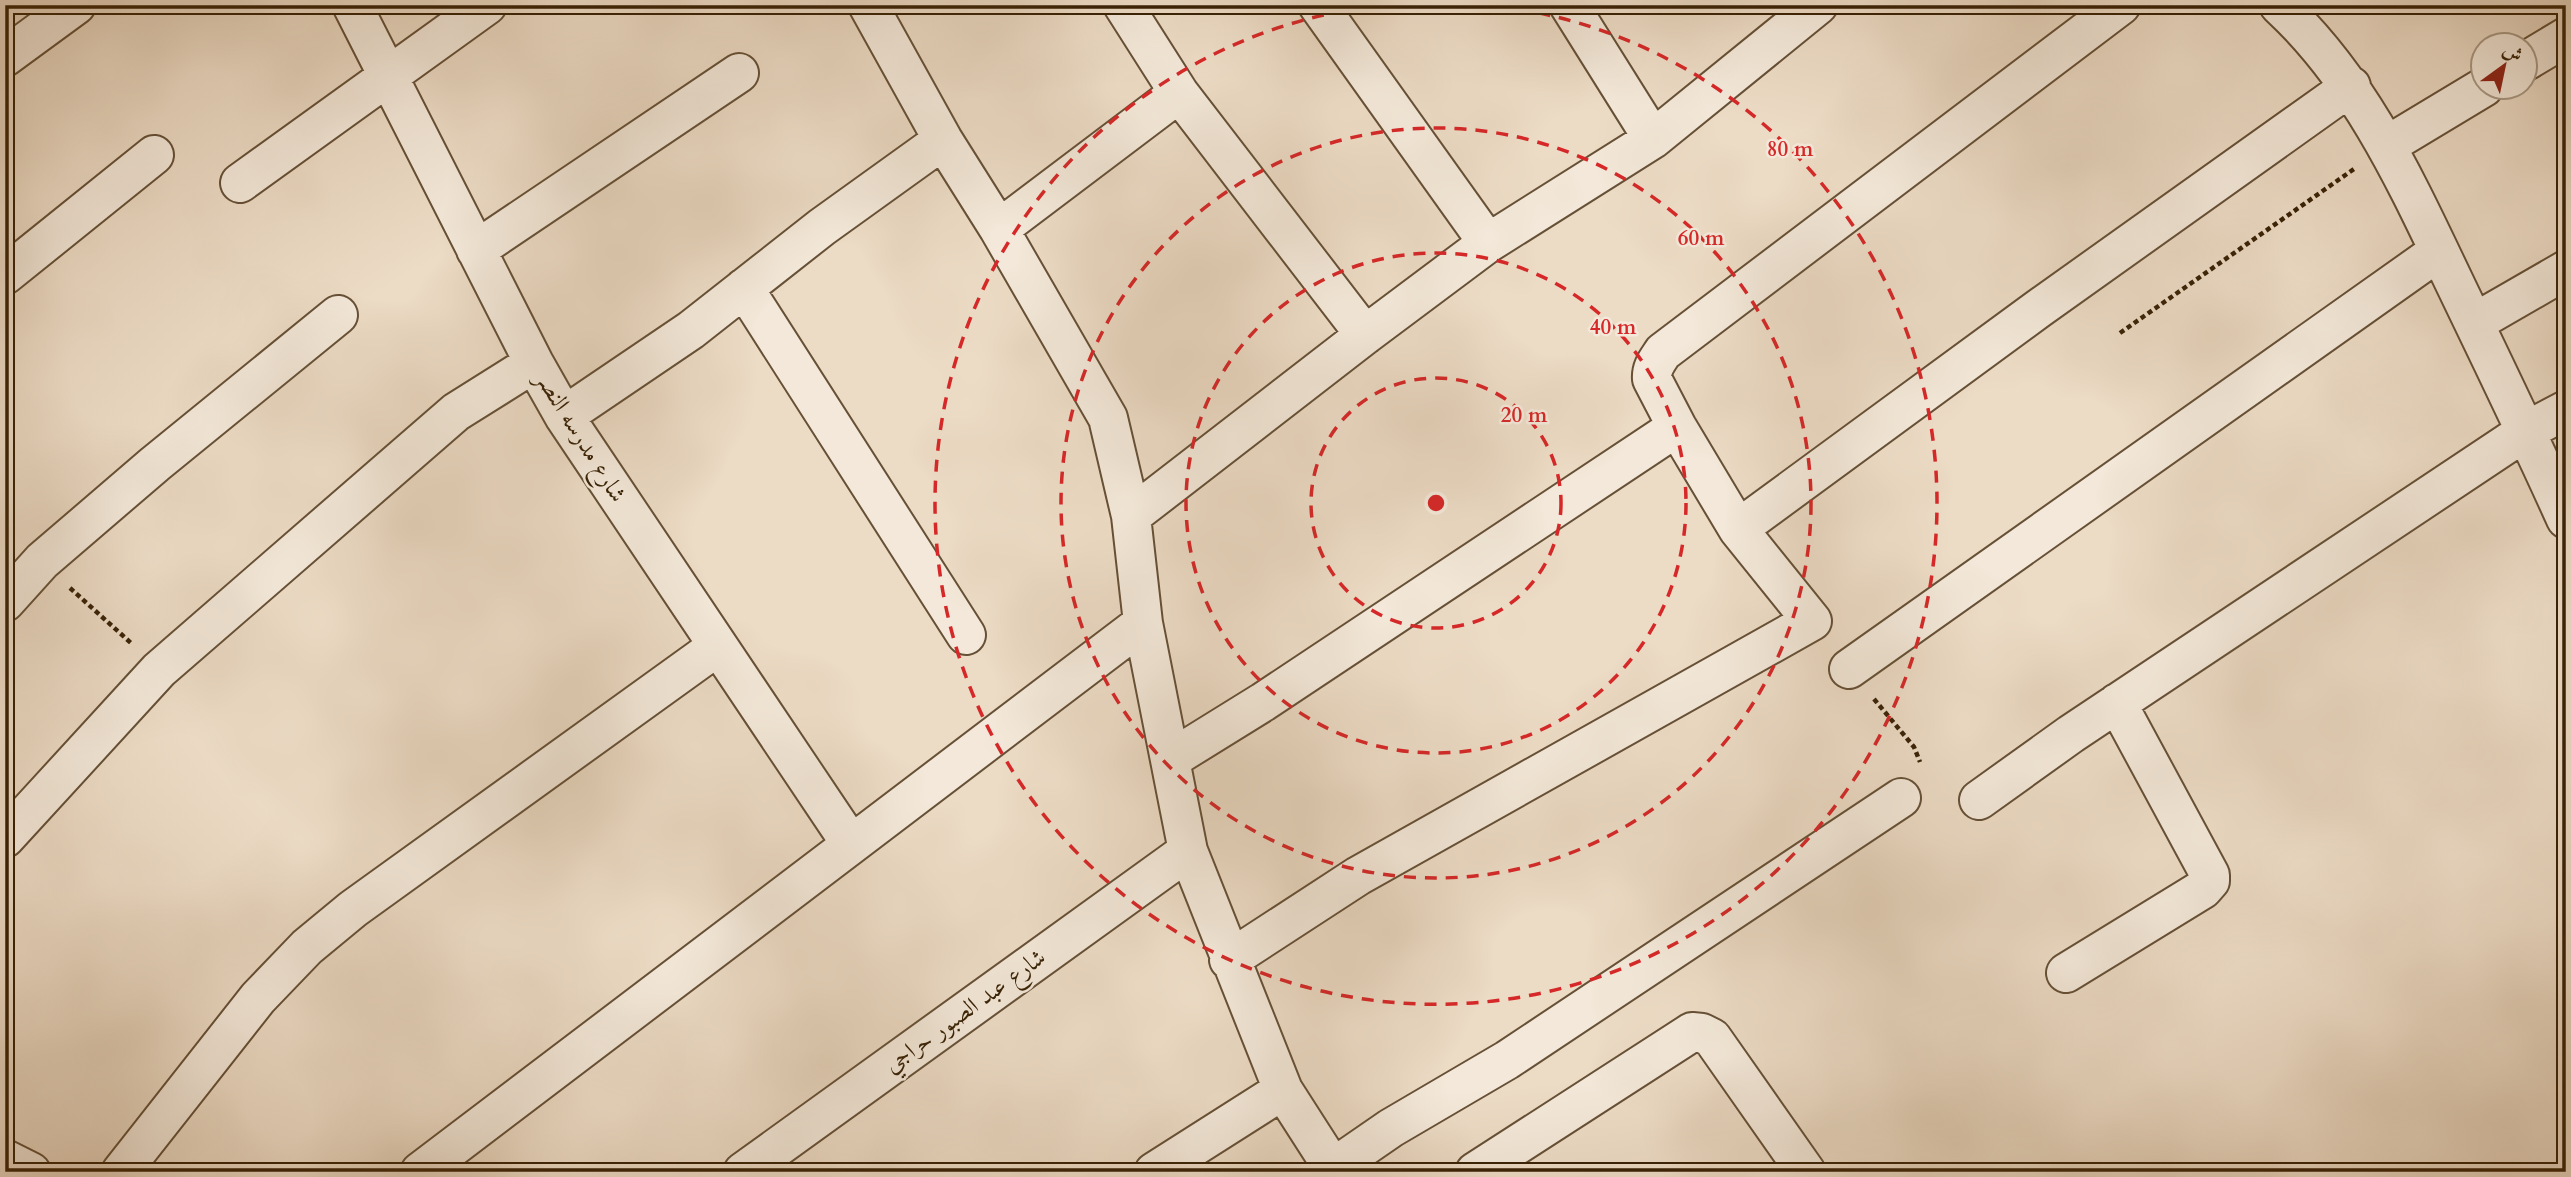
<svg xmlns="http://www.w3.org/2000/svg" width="2571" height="1177" font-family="Cardo,Amiri,serif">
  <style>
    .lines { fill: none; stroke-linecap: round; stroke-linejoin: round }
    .minor-casing { stroke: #665036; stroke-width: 42 }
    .path { stroke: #392206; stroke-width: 4.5; stroke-dasharray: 5 3.5; stroke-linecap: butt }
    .minor { stroke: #f3e8d9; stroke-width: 38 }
    .ring { fill: none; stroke: #d62828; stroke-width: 3.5; stroke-dasharray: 12 9 }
    .labels { text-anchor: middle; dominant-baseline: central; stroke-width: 5; stroke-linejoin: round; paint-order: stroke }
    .street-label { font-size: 24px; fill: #392206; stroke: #f3e8d9 }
    .centre { fill: #d62828; stroke: #f3e8d9; stroke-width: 3.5 }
    .ring-label { font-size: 21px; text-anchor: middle; font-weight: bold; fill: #d62828; stroke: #f3e8d9; stroke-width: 5; stroke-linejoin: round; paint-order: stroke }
  </style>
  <rect width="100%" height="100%" fill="#ecdbc5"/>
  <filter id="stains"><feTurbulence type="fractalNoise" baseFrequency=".00286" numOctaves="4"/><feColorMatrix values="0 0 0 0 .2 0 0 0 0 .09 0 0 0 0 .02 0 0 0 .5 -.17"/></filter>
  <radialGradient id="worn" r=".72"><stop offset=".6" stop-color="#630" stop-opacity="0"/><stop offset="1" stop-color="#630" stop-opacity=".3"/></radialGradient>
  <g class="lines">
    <g class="minor-casing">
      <path id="minor" d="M352 5 534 363 564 416 851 844
        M868 5 943 140 999 229 1108 418 1131 516 1143 623 1188 851 1283 1090 1333 1168 1391 1128 1507 1060 1901 798
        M1123 5 1179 93 1365 335
        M1318 5 1488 243
        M1569 5 1653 139
        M2279 5C2363 83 2408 186 2457 288 2494 365 2531 441 2566 519
        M5 57 76 5
        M2526 61 2566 37
        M2386 146 2484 87
        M240 183 487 5
        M999 229 1179 93
        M476 250 739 73
        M5 275 154 155
        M744 288 966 635
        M2474 323 2566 270
        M564 416 691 330 822 227 943 140
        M1131 516 1365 335 1488 243 1653 139 1818 5
        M1738 529 2038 309 2351 86
        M5 602 42 561 155 464 338 315
        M1849 669 2439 251
        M1171 759 1263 702 1677 427
        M1979 800 2071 734 2526 431 2566 410
        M5 838 159 670 456 412 534 363
        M1229 960 1358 876 1812 621 1738 529 1677 427 1652 379C1651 368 1657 361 1663 352L2121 5
        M2066 973 2203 889 2210 881V875L2117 703
        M5 1159 31 1172
        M121 1172 258 998 307 947 353 909 718 646
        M420 1172 1143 623
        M743 1172 1188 851
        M1154 1172 1283 1090
        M1475 1172 1692 1032 1702 1033 1712 1038 1806 1172"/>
    </g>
    <path class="path" d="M2120 333 2354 169
      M70 588 131 643
      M1874 699 1914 747 1920 762"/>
    <use href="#minor" class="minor"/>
  </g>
  <g class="ring">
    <circle cx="1436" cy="503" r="125"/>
    <circle cx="1436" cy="503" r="250"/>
    <circle cx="1436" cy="503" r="375"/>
    <path d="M1497 6A501 501 0 1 1 1375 6"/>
  </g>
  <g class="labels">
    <g class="street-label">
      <text transform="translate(581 437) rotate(58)">شارع مدرسه النصر</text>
      <text transform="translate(965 1011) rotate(-36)">شارع عبد الصبور حراجي</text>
    </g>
  </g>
  <circle cx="1436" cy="503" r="10" class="centre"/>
  <g class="ring-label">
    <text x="1790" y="156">80 m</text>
    <text x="1701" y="245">60 m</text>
    <text x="1613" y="334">40 m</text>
    <text x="1524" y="422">20 m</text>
  </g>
  <rect width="2571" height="1177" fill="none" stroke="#ecdbc5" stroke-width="28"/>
  <rect x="7" y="7" width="2557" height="1163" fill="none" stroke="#392206" stroke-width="3.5"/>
  <rect x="14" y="14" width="2543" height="1149" fill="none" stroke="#392206" stroke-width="2"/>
  <g transform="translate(2504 66) rotate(33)"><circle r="33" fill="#f3e8d9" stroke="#a99985" stroke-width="2"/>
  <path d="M0-5L12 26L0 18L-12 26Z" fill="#8f2418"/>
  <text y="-10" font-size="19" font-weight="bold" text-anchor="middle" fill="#392206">ش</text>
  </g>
  <rect width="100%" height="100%" filter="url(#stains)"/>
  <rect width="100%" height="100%" fill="url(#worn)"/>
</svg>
